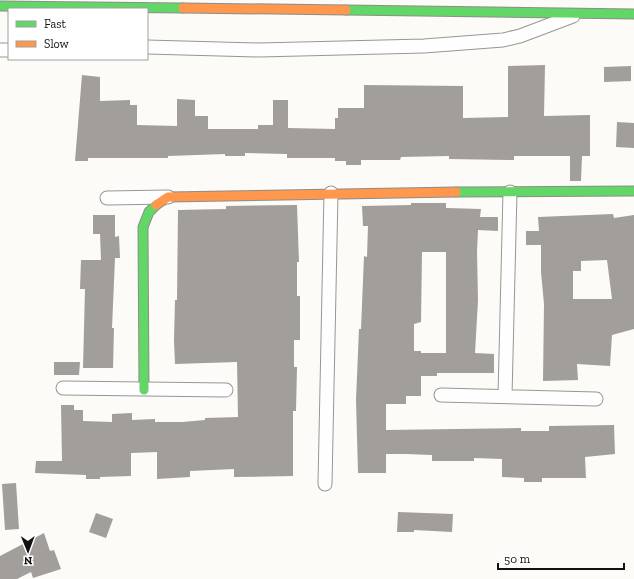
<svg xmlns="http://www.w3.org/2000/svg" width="634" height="579" font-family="'Zilla Slab',serif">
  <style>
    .building { fill: #a19e9b; fill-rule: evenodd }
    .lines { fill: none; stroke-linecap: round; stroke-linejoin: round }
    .street-casing { stroke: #979695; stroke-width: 15 }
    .fast-casing { stroke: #8d8d8b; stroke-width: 11 }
    .slow-casing { stroke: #8d8d8b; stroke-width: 11 }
    .street { stroke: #fffefe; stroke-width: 13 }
    .fast { stroke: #63d668; stroke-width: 9 }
    .slow { stroke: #ff974d; stroke-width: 9 }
  </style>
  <rect width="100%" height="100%" fill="#fcfbf7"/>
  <path class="building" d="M545 65 544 116 590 115V156H582L581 181H570V156H514V160L449 159V156L401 157 400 160H361V165H346V161H335V158H287V154L245 153V156H225V154L168 156V158H88V161H75L82 75 100 77V101L130 100V105H137V125L177 126V99L195 100V116H208V129H258V125H273V100H288V128L335 129V118H338V108H364V85L463 86V118L508 117V66Z
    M631 66V81L604 82V67Z
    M617 122 634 123V148L616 147Z
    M411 203H446V208L481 209 480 217H498V231L478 230 477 252 478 300 475 353 494 354V373H437V376H421V396H406V404H386V430L521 428V431H549V426L614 425 615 454 585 457 586 478H542V482H524V478L502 477V459L474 458V461H432V455L405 454H386V473H358L356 400 359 329H361L364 256 367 257 368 226H363L362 206 411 205ZM422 252H446V353H421V351H414V324L421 322Z
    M297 205 299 262H297V296H300V340H294V367H297L296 411H293V476L234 477V469L190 471V477L157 479V452L131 453V476L100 477V479H86V475L35 473 36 461H62L61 405H74V410H83V421L112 422V414L132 413V420L155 419V422H182L205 420V418L238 417 237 362 175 364 174 340 175 300H177L178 210 226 209V206Z
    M613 214 614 218 634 215V329L612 335 610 366 577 364 578 380 543 381 544 304 541 272V245H526V231H539L538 217ZM607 260 612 299H573V271H581V261Z
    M93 215H115V237L119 236 120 258H115L112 328H114L113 368H83L85 289H80L81 260H101L100 234H93Z
    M54 362H80L79 375H54Z
    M16 483 19 529 5 530 2 484Z
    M398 512 453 514 452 532 414 530V532H397Z
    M96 513 113 519 106 538 89 532Z
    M44 533 50 551 54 550 61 569 33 578 31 572 17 579H0V556Z"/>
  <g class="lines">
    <g class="street-casing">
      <path id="street" d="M147 47 259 50 424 46 503 40 520 36 573 16
        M0 50H9
        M107 198 168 197
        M63 388 226 390
        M441 395 596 399
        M505 396 510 192
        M325 484 331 193"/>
    </g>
    <g class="fast-casing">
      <path id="fast" d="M0 6 183 8
        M346 10 634 14
        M456 192 634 191
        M144 390 143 227 149 212 156 205"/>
    </g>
    <g class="slow-casing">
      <path id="slow" d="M183 8 346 10
        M156 205 168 197 456 192"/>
    </g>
    <use href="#street" class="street"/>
    <use href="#fast" class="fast"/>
    <use href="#slow" class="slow"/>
  </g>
  <rect x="8" y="8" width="140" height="52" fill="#ffffff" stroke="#a0a0a0"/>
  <rect x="16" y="21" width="20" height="6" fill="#63d668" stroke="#a0a0a0"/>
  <text x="44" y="28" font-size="12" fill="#111111">Fast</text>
  <rect x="16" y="41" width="20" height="6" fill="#ff974d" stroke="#a0a0a0"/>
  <text x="44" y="48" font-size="12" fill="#111111">Slow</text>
  <g transform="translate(28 551) rotate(179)" stroke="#ffffff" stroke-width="3" paint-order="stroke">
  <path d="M0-3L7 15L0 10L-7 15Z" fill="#111111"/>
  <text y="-6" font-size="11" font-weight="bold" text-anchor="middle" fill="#111111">N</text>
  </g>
  <path d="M498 563v6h126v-6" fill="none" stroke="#111111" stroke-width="2"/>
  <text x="504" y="563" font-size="12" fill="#111111" stroke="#ffffff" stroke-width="3" paint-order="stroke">50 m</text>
</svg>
